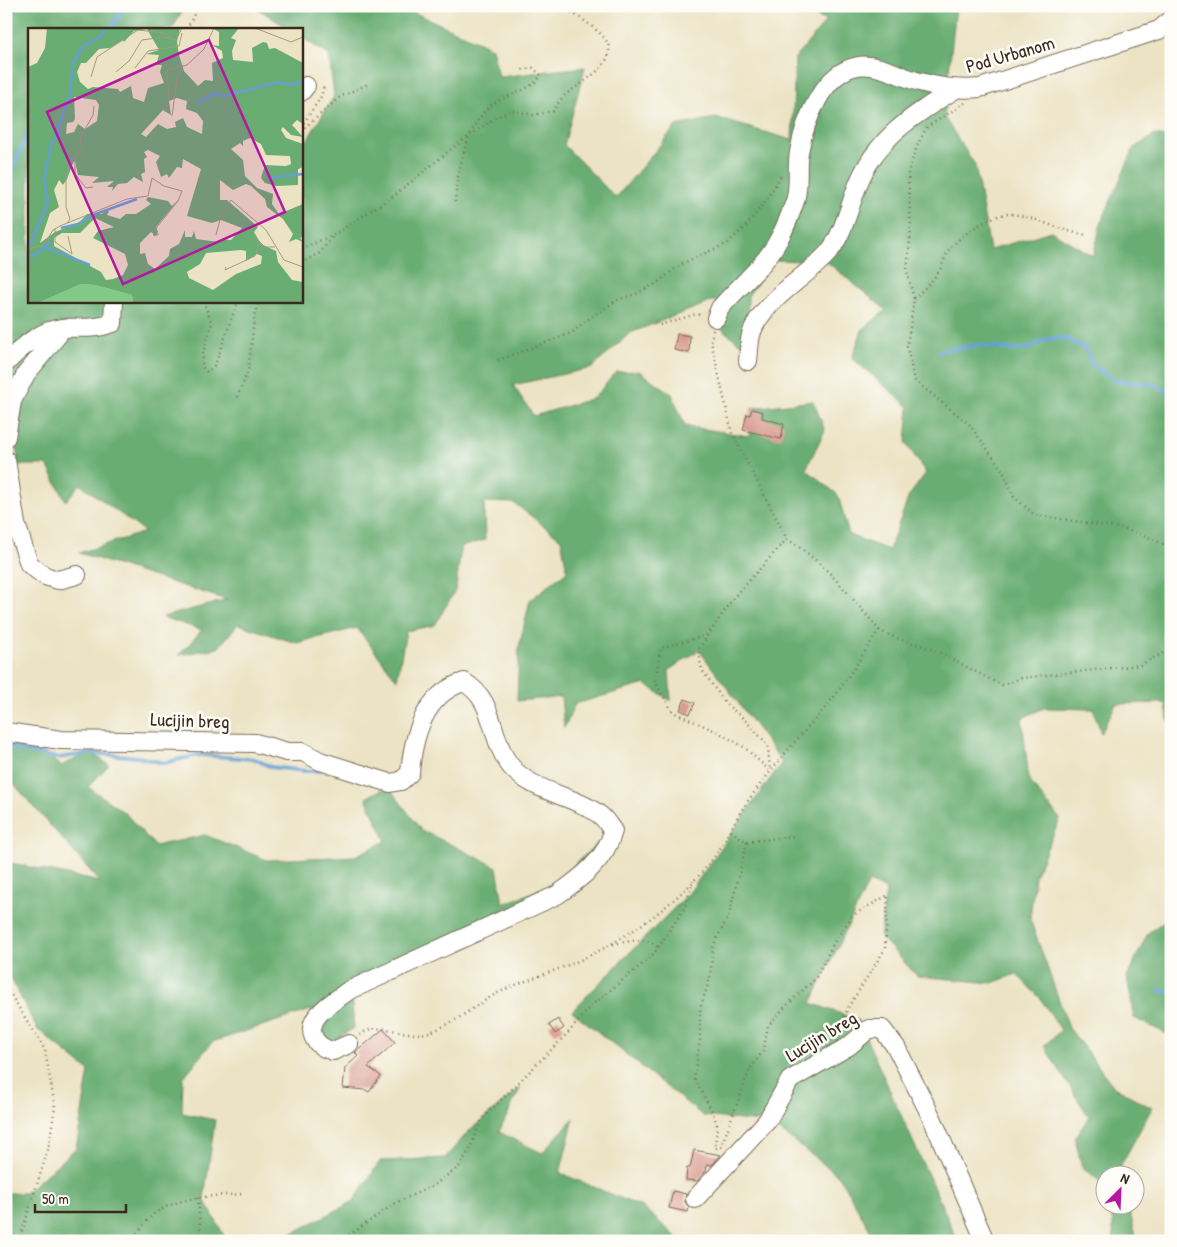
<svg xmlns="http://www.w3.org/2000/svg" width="1177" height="1247" font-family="'Patrick Hand',sans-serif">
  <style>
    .forest { fill: #69ad72; stroke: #526c48; fill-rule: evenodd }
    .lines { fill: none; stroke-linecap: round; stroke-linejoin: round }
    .stream { stroke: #64a0d5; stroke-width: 4 }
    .building { fill: #da9b91 }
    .minor-casing { stroke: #796b58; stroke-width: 20 }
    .path { stroke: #796b58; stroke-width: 2.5; stroke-dasharray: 1 4; stroke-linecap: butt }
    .minor { stroke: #fff; stroke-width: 18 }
    .labels { text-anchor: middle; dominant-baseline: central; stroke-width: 5; stroke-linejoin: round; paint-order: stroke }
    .street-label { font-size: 19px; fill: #3b2a1e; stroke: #fdfcf7 }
    .inset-river { fill: none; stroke: #64a0d5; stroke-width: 2.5 }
    .inset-road { fill: none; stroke: #a59982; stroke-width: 1 }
    .view { fill: #b5179e; fill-opacity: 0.15; stroke: #b5179e; stroke-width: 2.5 }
    .inset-edge { fill: none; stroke: #3b2a1e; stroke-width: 2.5 }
  </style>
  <rect width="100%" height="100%" fill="#fdfcf7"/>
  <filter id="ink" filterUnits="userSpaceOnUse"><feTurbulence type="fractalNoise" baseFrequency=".02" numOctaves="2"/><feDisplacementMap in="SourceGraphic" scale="10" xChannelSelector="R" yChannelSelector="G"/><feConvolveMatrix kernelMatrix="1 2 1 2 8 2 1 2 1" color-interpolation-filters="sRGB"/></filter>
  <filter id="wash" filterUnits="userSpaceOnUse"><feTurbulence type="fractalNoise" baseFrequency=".0096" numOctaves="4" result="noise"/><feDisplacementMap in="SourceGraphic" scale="20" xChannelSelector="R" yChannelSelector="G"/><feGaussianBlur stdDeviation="1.12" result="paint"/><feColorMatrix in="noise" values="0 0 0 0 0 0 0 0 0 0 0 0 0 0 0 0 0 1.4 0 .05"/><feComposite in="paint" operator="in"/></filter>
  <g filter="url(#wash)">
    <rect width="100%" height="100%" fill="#ece3c4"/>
    <path class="forest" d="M6 6H185L172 29H29V301H301V150L334 96 329 55 301 37V29H289L254 6H400L492 48 499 77 585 67 564 145 616 198 676 126 716 118 792 140 795 58 826 21 794 6H956L944 117 975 165 990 250 1051 231 1093 256 1101 223 1134 148 1155 135 1171 138V723L1168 720 1166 703 1116 704 1101 733 1093 709 1044 708 1022 718 1029 781 1060 819 1035 876 1030 919 1069 1028 1114 1087 1152 1108 1120 1167 1121 1174H1104V1184L1082 1168 1075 1138 1089 1117 1044 1046 1061 1030 1040 998 1016 974 992 983 917 976 880 936 886 890 869 882 811 1003 858 1020 958 1241H850L871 1232 839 1176 770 1123 703 1116 572 1011 689 893 782 762 699 650 669 670 671 701 645 684 575 704 564 728 561 697 517 701 519 647 530 600 567 571 561 539 514 503 484 502 485 540 461 547 456 589 435 625 406 631 397 680 357 628 296 643 238 624 218 648 179 655 202 630 162 617 227 600 79 553 145 532 80 484 66 501 47 465H18L15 421 40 373 19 374 6 389ZM774 260 827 262 886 310 862 330 852 358 909 407 906 443 926 473 909 496 889 550 849 535 838 495 806 469 825 430 813 401 752 408 749 436 685 426 672 394 639 371 616 372 594 398 534 416 513 385 592 368 630 333 716 300 723 330 747 349 748 296Z
      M6 732 23 735 61 766 91 752 109 765 88 787 125 813 155 846 205 835 267 860 355 856 386 841 366 798 388 786 421 830 497 867 503 904 554 884 599 842 578 879 351 992 354 1028 325 1046 311 1010 212 1042 183 1078 182 1113 215 1120 204 1199 227 1241H6V1193H25L76 1148 89 1071 37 1029 6 969V862L100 882 6 775Z
      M1171 916V1036L1134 1018 1127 977 1148 933Z
      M521 1087 499 1132 542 1153 574 1118 560 1173 642 1207 681 1241H263L287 1236 354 1201 380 1161 445 1158 469 1131Z
      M1111 1205H1128L1137 1241H1114Z"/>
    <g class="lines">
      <path class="stream" d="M110 29 126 6
        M6 177 10 175 29 131
        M939 351 980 345 1014 350 1027 349 1048 339 1064 338 1084 347 1094 366 1116 381 1153 384 1171 393
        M6 747 58 758 93 753 138 757 164 763 198 755 255 759 271 767 305 771H320
        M1160 991 1171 992"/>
    </g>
    <g id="blocks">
      <path class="building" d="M677 334 690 336 689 353 674 350Z
        M752 409 763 412 762 418 784 424 781 439 743 430 747 414 750 415Z
        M685 699 695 703 690 714 680 710Z
        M558 1019 564 1028 555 1034 549 1025Z
        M383 1029 395 1042 368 1067 381 1076 369 1092 366 1090 343 1088 345 1068 358 1056 355 1053Z
        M694 1150 721 1155 712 1165 707 1164 706 1171 697 1181 686 1180 687 1168H690Z
        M673 1191 686 1194 685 1202 689 1207 688 1212 669 1208Z"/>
    </g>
  </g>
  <g filter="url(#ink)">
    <use href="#blocks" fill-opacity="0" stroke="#796b58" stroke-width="1"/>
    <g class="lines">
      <g class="minor-casing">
        <path id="minor" d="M301 92 306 86
          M716 318 720 308C739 286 765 266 779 239 785 228 791 213 795 201 800 185 796 167 799 152 805 120 823 72 858 66 878 63 901 77 920 82 941 88 958 90 980 88L1159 30 1171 20
          M748 361C749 353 749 343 751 335 759 303 808 276 828 253 843 235 849 208 857 187 875 139 912 116 954 90
          M6 363C21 348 41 329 63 328 83 327 93 330 113 323L114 301
          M6 437 12 401 26 374 58 335 61 328
          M6 460 16 524 29 564 45 576 58 580 77 575
          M6 732 61 740 255 743 287 752H303L320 761 390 783 401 781 410 773C413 737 424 694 464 682 496 701 489 736 509 764 529 792 576 795 601 816 606 820 609 826 613 831 606 860 580 879 557 895L348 991C335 1001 304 1017 314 1038 318 1046 325 1049 333 1051L349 1044
          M695 1199 767 1121 790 1080 849 1046 869 1029H882L896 1047 932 1118 985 1241"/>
      </g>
      <path class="path" d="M6 17 18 6
        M187 29 198 6
        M965 103 927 127 917 146 908 172 911 229 907 271 914 299 907 347 914 380 969 424 1003 471 1014 497 1035 515 1120 528 1146 536 1171 548
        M301 127 321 97 324 85
        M301 131 340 97 370 83
        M455 202C457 172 468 118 496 102 511 93 532 90 541 75L533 68 521 70
        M301 249 333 235 395 195 455 146 495 118 511 110 533 115 553 111C556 106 560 100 564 96 577 84 623 63 605 39 594 25 576 16 561 6
        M301 263 320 253 332 237
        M914 299C922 290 933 281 939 271 943 264 945 256 949 250 959 236 994 212 1011 214 1038 217 1061 232 1088 235
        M203 301 212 323 203 353 202 367 207 372 215 365 238 301
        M660 325 696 314 703 316
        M713 330 711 341 732 433 787 539 734 597 698 650 702 670 726 704 744 719 768 745 770 771
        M498 360 572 333 584 322 617 300 636 294 657 283 681 264 728 243 746 226 767 199 782 174
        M237 397 248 372 255 313 259 301
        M879 630C898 641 921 644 941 653 961 664 981 675 1002 685L1021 678 1140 665 1171 649
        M707 635 661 648 655 679 658 688 673 712 718 732 744 747 769 770
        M731 831 747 842 729 915 713 946 710 978 700 1009V1041L694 1078 712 1111 717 1125 715 1148 721 1147 750 1069 763 1051 768 1026 786 1006 816 978 834 942 853 915 888 895 885 949 849 1006 834 1038
        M747 842 794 836
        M613 944C629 942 647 935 658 948
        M6 987 45 1050 55 1107 48 1150 19 1241
        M360 1035C379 1019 404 1038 425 1033 455 1026 477 1002 504 990 526 980 549 973 571 964 622 943 683 900 715 856 726 840 733 823 744 807 752 795 762 782 771 771 789 747 811 725 830 702 848 679 863 654 879 630 851 597 825 562 787 539
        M198 1198 201 1241
        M131 1241C138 1232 146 1221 154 1214 178 1196 214 1196 242 1194
        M341 1241 397 1202 431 1187 459 1167 469 1151 482 1119 569 1032 592 1005 650 958 658 948 685 907 693 881"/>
      <use href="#minor" class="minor"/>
    </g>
  </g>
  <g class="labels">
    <g class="street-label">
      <text transform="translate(1010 54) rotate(-16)">Pod Urbanom</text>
      <text transform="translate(190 720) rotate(2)">Lucijin breg</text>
      <text transform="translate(821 1036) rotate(-31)">Lucijin breg</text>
    </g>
  </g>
  <g transform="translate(28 28)">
    <rect width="275" height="275" fill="#ece3c4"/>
    <path d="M53 256 67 257 104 267 105 275H10Z" fill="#82c985"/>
    <path d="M19 0H152L149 14 151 27 156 43 170 58 177 52 185 53 184 35 195 30 194 23 184 17 191 18V4L184 0H211L203 10 208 12 204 23 205 32 225 34 224 20 235 14 239 15 241 21 247 20 275 35V96L269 92 264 97 275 109 263 107 255 99 253 102 258 110 275 116V139L270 141V157L248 158 237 155 233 150 237 137 258 138 263 136 262 128 238 127 233 116 222 110 215 113V118L212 115 203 121 215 132 217 148 229 160 245 166 244 176 251 186 275 176V208L272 210 275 214 268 211 261 214 265 206 255 191 239 179 237 171 223 158 218 156 205 162 192 152V172H199L230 199 226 204 233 216 248 223 250 234 264 252 275 254V275H105L104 267 67 257 53 256 10 275H0V39L9 35 17 20ZM119 1 131 22 118 26 131 27 128 37H134L132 44 136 55 120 60 116 74 105 70 103 58 92 64 90 61 65 59 60 61 52 54 49 44 53 35H58L71 21 82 20 95 12 96 14 106 3ZM46 69 68 72 71 77 69 93 57 101 50 96 46 104 38 106 39 95 45 94 47 91ZM149 70 159 73 158 81 169 85 175 93 174 106 159 99 155 90 147 94 148 99 139 101 130 96 118 109 113 106 135 82 143 87 141 73ZM120 122 132 128 128 134 133 149 139 146 141 150 149 139 154 140 155 131 173 141 159 188 184 195 193 192 214 200 203 212 194 211 191 214 168 211 166 203 164 209H157V202L151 216 142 221 141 228 127 241 120 236 117 225 112 226V215L123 204 128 208 130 204 128 199 152 170 144 178 140 173 120 169 118 172 123 176 108 186H98L92 191 79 187 81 183 78 182 74 186H59L52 194 27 204 12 215 22 185 31 179 26 162 31 152 35 157 39 151 45 135 47 133 50 147 71 149 64 155 86 153 79 159H85L84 163 90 156 99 155 106 149 115 154 113 146 117 144 116 131 119 129 116 124ZM67 190 86 199 70 203 65 210 97 226 100 237 95 247 85 251 78 252 73 244 26 218V210L34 205H52ZM213 222 218 223V233L229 226 234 228 233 236 208 246 185 262 161 250 159 244 172 236 178 225Z" fill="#69ad72" fill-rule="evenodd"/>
    <path class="inset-river" d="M169 75 186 66 196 68 251 54 262 57 275 53M239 150 275 146M33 200 50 196 62 188 109 171M1 219 20 175 16 150 24 113 31 108V97L42 66 45 35 55 18 73 8 78 0M17 219 62 237M0 228 8 227 20 216 21 212"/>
    <path class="inset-road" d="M227 0 263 14 275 9M107 40 120 23 151 18 154 5M88 44 101 33 114 12 136 9 148 12 154 0M63 49 69 29 110 2 137 5 146 12M137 84 141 70 139 42 159 37 176 21 186 0M144 88 149 50 155 38M47 128V146L58 160 65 159M39 195 42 191 38 179V149L43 131 54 122 52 110 65 87 66 78M27 201V214L44 226 40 208M188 207 194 184 203 172 238 202 256 232 275 239M0 221 16 217 25 202 32 198 99 171 120 168 124 150 136 158 154 163 150 173 125 204 126 208 131 206M198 239 197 242 227 228 231 213 237 219H247"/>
    <path class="view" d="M181 12 257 184 95 256 19 84Z"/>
    <rect width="275" height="275" class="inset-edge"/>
  </g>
  <rect width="1177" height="1247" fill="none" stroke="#fdfcf7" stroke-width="25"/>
  <g transform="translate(1120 1190) rotate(24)"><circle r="24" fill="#fdfcf7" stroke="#afa8a0"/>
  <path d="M0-4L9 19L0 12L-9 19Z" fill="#b5179e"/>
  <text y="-8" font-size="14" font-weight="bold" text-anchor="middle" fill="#3b2a1e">N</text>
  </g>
  <path d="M35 1204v8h91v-8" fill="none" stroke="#3b2a1e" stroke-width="2.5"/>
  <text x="42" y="1204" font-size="15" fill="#3b2a1e" stroke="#fdfcf7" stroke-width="4" paint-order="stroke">50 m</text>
</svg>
